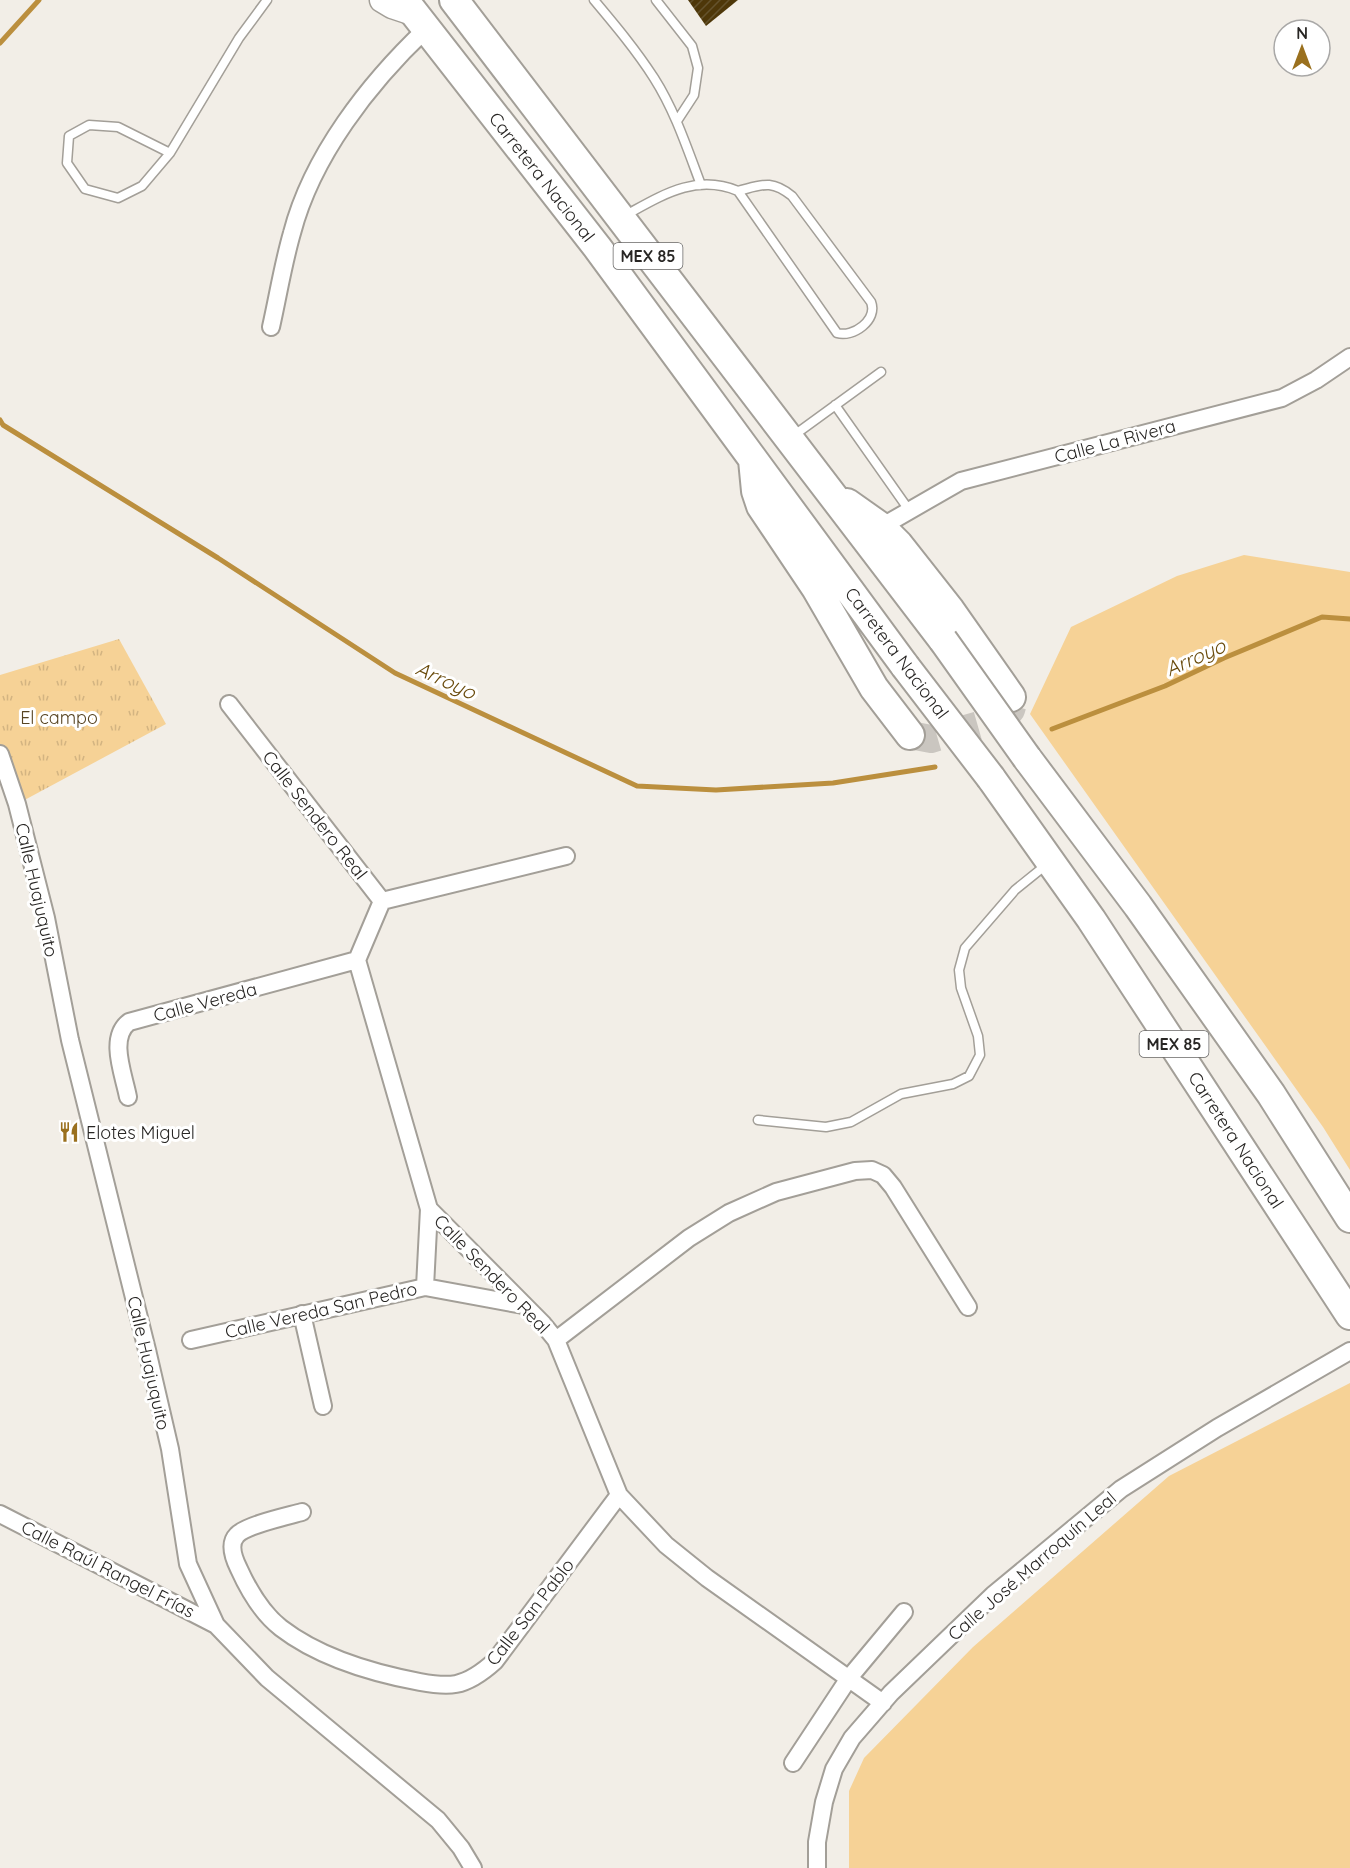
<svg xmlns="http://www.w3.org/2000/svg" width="1350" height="1868" font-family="Quicksand,sans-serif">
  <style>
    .grass { fill: #f6d296 }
    .park { fill: url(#park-tufts) }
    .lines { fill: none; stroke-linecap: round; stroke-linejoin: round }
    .stream { stroke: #bb8f3e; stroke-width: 5 }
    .building { fill: url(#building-hatch) }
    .trunk-tunnel { stroke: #cac6c0; stroke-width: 28; stroke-dasharray: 28 14; stroke-linecap: butt }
    .service-casing { stroke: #a39f98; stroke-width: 11 }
    .minor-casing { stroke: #a39f98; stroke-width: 20 }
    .secondary-casing { stroke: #a39f98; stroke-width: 27 }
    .trunk-casing { stroke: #a39f98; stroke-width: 32 }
    .service { stroke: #fff; stroke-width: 8 }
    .minor { stroke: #fff; stroke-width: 16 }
    .secondary { stroke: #fff; stroke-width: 24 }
    .trunk { stroke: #fff; stroke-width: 28 }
    .trunk-bridge-casing { stroke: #a39f98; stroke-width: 32; stroke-linecap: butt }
    .trunk-bridge { stroke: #fff; stroke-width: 28 }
    .labels { text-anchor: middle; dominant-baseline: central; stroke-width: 6; stroke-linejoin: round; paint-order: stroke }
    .shield { fill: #fff; stroke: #686766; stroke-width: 1.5 }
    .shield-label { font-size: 16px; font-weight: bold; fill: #282624 }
    .street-label { font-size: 18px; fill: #282624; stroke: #fff }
    .park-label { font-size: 18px; fill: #574422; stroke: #fff }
    .poi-label { font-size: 18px; fill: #282624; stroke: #fff; text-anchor: start }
    .water-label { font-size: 20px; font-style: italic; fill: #6a4b0c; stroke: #fff }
  </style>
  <defs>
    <pattern id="park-tufts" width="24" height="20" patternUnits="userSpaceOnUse" patternTransform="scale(1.5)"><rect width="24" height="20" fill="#f6d296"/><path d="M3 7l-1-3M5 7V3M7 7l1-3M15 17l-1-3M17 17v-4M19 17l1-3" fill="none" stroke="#d3b481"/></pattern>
    <pattern id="building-hatch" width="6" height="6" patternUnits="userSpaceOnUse" patternTransform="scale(1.5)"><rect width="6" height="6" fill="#4e3709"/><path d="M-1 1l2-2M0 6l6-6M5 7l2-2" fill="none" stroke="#64522d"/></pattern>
  </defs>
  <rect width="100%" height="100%" fill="#f2eee7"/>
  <path class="grass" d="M1244 555 1350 572V1170L1323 1127 1030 714 1071 627 1177 576Z
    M1350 1383V1868H849V1791L864 1758 973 1647 1169 1476Z"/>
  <path class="park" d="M119 639 166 724 19 803 0 746V675Z"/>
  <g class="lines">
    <path class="stream" d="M0 43 39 0
      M0 420 3 425 218 558 395 673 637 786 716 790 833 783 935 767
      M1052 729 1165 686 1224 658 1322 617 1350 619"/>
  </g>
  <path class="building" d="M688 0H738L706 26Z"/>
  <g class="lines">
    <path class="trunk-tunnel" d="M910 735 931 739 990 722 1007 714 1011 710 1013 703"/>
    <g class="service-casing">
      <path id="service" d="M594 0C615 25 636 50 654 78 675 111 687 148 701 185
        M656 0 692 46 698 68 694 95 677 121
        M170 153 118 127 89 125 69 136 67 163 85 189 118 198 142 186 170 153 239 38 267 0
        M624 216C661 196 695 173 738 191L837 333C853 338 878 320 871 302L792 196C771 179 762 185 738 191
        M835 405 909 510
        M793 436 881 372
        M758 1120 826 1127 851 1122 901 1094 953 1084 969 1076 980 1055 978 1036 961 988 959 970 965 948 1015 890 1046 865"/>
    </g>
    <g class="minor-casing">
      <path id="minor" d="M271 327C278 296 283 264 292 233 312 156 369 83 426 29
        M881 527 961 481 1282 398 1316 380 1350 357
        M229 704 382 901 357 960 429 1209 543 1324 556 1340 619 1495 666 1545 707 1578 883 1703
        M0 754 17 804 46 918 70 1040 147 1350 170 1449 188 1564 216 1625 267 1678 438 1820 461 1848 473 1868
        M382 901 566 856
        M128 1097C124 1075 108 1038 129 1022L357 960
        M425 1287 429 1209
        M302 1314 323 1406
        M191 1340 425 1287 523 1305
        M556 1340 689 1238 729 1213 776 1192 855 1171 872 1170 883 1175 893 1187 968 1307
        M302 1512C288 1516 246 1525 237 1535 228 1544 234 1559 239 1569 248 1589 263 1614 281 1628 320 1658 372 1673 420 1682 431 1684 445 1686 456 1684 471 1681 484 1671 495 1661L619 1495
        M0 1514 216 1625
        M793 1763 849 1678 904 1612
        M817 1868V1842L824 1802 834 1769 852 1738 891 1693 993 1595 1121 1489 1217 1428 1350 1351"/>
    </g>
    <g class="secondary-casing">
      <path id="secondary" d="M382 0 392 6 413 13"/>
    </g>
    <g class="trunk-casing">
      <path id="trunk" d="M404 0 597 247 905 666
        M454 0 943 640
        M753 460 756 491 761 506 816 588 874 688 910 735
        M847 503 881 527 898 544 950 610 1011 697
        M1027 758 1138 906 1271 1094 1350 1218
        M991 778 1091 919 1350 1315"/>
    </g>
    <use href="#service" class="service"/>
    <use href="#minor" class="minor"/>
    <use href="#secondary" class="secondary"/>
    <use href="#trunk" class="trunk"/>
    <g class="trunk-bridge-casing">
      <path id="trunk-bridge" d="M943 640 1027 758
        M905 666 991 778"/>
    </g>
    <use href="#trunk-bridge" class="trunk-bridge"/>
  </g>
  <defs>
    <g id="restaurant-bare" transform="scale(1.62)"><path d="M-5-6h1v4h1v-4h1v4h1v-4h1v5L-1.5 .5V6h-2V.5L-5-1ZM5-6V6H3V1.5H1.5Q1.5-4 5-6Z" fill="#9a701e" stroke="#fff" stroke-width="2.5" paint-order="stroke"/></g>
  </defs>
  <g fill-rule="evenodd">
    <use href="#restaurant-bare" x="69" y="1132"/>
  </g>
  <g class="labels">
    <g class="shield">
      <rect x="613.5" y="243" width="69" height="26" rx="4.5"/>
      <rect x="1139.5" y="1031" width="69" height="26" rx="4.5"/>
    </g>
    <g class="shield-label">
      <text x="648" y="256">MEX 85</text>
      <text x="1174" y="1044">MEX 85</text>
    </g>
    <g class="street-label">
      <text transform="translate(542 177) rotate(52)">Carretera Nacional</text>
      <text transform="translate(1115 441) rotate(-15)">Calle La Rivera</text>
      <text transform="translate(897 653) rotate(53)">Carretera Nacional</text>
      <text transform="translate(315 815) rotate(52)">Calle Sendero Real</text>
      <text transform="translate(37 890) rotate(77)">Calle Huajuquito</text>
      <text transform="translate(205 1002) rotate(-15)">Calle Vereda</text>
      <text transform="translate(1236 1140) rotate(57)">Carretera Nacional</text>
      <text transform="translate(492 1274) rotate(46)">Calle Sendero Real</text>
      <text transform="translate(321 1310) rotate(-13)">Calle Vereda San Pedro</text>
      <text transform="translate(149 1363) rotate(77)">Calle Huajuquito</text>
      <text transform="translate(1032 1566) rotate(-41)">Calle José Marroquín Leal</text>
      <text transform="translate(108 1569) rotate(27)">Calle Raúl Rangel Frías</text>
      <text transform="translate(530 1612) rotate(-52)">Calle San Pablo</text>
    </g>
    <g class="park-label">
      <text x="59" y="717">El campo</text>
    </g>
    <g class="poi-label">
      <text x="86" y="1132">Elotes Miguel</text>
    </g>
    <g class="water-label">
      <text transform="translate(1195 657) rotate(-24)">Arroyo</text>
      <text transform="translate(446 680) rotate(25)">Arroyo</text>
    </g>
  </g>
  <g transform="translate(1302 48)"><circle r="28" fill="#ffffff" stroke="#a9a8a7" stroke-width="1.5"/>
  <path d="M0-4.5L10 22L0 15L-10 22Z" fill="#9a701e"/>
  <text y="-9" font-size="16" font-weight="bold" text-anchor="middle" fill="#282624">N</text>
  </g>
</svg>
